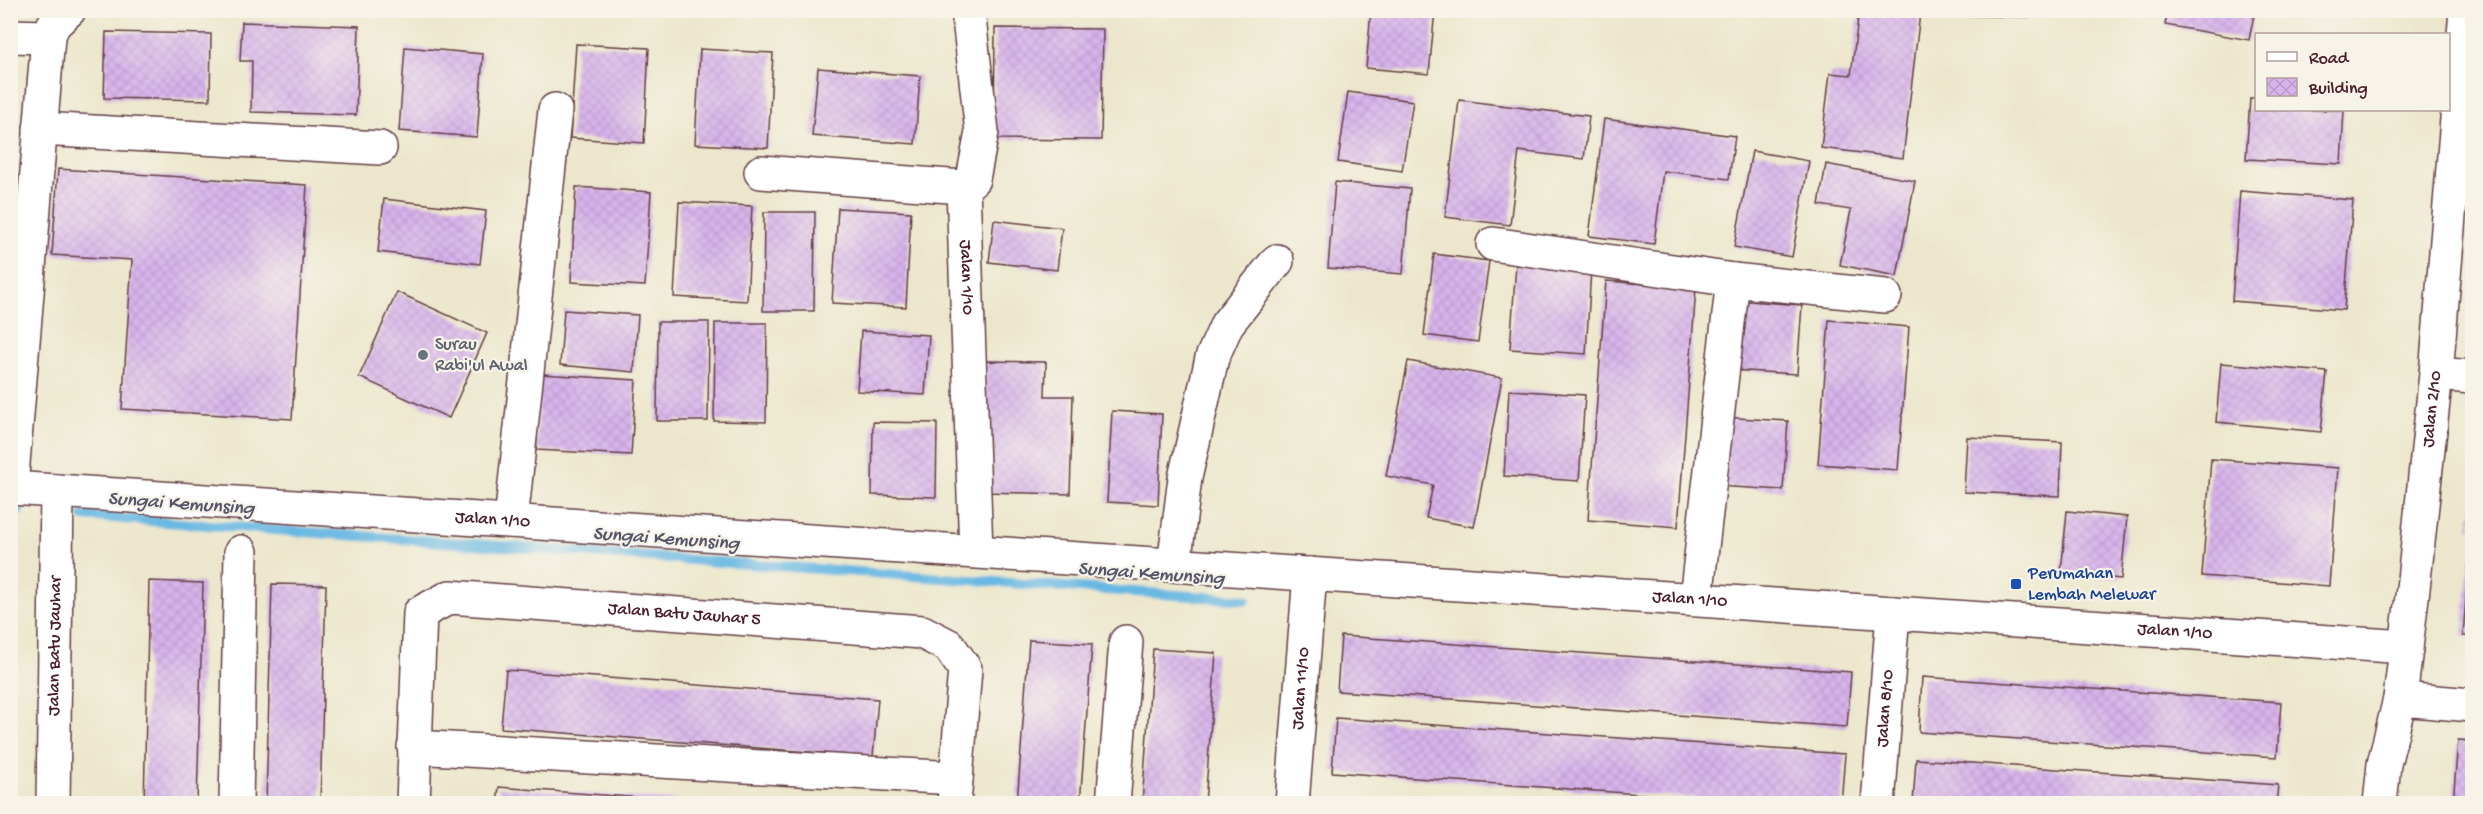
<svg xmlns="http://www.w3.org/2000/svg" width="2483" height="814" font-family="'Gochi Hand',sans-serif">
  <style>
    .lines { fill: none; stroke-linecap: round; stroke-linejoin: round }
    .stream { stroke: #68b8e3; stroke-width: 10 }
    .building { fill: url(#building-cross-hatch) }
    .minor-casing { stroke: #623d43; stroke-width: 36 }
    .minor { stroke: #fff; stroke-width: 33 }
    .worship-dot { fill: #6b7280; stroke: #f7f3e8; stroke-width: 2 }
    .transit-dot { fill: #1a4fb4; stroke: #f7f3e8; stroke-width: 2 }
    .labels { text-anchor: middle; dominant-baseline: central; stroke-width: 4.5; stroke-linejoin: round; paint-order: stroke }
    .street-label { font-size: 18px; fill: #4a1f2b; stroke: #f7f3e8 }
    .worship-label { font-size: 18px; fill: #5b616d; stroke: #f7f3e8; text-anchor: start }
    .transit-label { font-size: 18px; fill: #164399; stroke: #f7f3e8; text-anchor: start }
    .water-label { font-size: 20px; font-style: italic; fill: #54556b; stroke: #f7f3e8 }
  </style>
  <defs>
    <pattern id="building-cross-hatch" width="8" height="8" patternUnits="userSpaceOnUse" patternTransform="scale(1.5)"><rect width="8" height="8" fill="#d8b4ec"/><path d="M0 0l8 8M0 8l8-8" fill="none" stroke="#bb9acb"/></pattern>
  </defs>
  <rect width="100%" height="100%" fill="#f7f3e8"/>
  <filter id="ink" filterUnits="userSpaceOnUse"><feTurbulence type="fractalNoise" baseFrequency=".0167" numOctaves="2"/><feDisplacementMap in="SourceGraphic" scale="12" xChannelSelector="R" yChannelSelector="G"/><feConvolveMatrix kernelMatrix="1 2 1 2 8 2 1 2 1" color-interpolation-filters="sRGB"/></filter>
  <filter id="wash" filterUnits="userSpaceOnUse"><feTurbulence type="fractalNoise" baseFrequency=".008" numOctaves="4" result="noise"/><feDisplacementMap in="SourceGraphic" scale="24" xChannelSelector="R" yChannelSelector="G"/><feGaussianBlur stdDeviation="1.35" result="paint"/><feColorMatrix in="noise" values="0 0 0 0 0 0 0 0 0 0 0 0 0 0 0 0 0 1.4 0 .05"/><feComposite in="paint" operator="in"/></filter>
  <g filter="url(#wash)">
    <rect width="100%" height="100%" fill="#ece7cc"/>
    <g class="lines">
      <path class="stream" d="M10 510 19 511
        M83 516 1246 600"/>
    </g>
    <g id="blocks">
      <path class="building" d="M1371 10H1435L1429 74 1366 68Z
        M1859 10 1920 13 1903 158 1821 148 1830 73 1851 75Z
        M1951 10H2029V17L1951 15Z
        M2168 10H2255L2249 40 2165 25Z
        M242 22 359 26 356 115 251 112 252 61H240Z
        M995 28 1103 29 1101 140 994 139Z
        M106 32 211 34 210 100 104 98Z
        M576 44 649 48 644 143 570 138Z
        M405 47 483 54 477 137 399 131Z
        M700 49 773 53 768 148 695 144Z
        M818 68 920 76 915 144 812 136Z
        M1348 92 1413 101 1402 171 1338 162Z
        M2250 98H2256V110H2344L2341 164 2246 159Z
        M1459 100 1589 116 1584 159 1519 151 1510 225 1445 217Z
        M1604 119 1735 136 1729 179 1663 171 1654 244 1589 236Z
        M1752 151 1809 161 1792 257 1734 247Z
        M1826 164 1915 181 1897 276 1840 265 1851 210 1819 205Z
        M58 169 307 185 292 419 122 409 132 260 52 255Z
        M1335 182 1410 189 1403 274 1328 268Z
        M576 187 651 192 645 286 571 282Z
        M2240 191 2353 200 2344 310 2232 301Z
        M384 199 486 211 480 264 378 252Z
        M679 202 752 206 747 301 674 297Z
        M838 208 911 212 906 307 832 303Z
        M764 212H815L814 311H763Z
        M994 220 1062 228 1057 270 989 262Z
        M1434 254 1489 261 1478 342 1424 335Z
        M1516 264 1591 269 1586 354 1510 349Z
        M1606 281 1696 288 1678 527 1588 520Z
        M397 292 487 333 449 418 359 377Z
        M1735 300 1802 305 1797 374 1730 370Z
        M564 310 638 315 634 372 560 365Z
        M1829 320 1909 327 1898 470 1818 464Z
        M658 322H709L708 421H657Z
        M715 323H767L766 422 714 421Z
        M861 331 929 335 925 395 857 391Z
        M986 361 1046 362 1045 396H1073L1070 494 982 492Z
        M1408 361 1502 378 1474 527 1426 518 1433 485 1386 476Z
        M2221 363 2327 372 2321 432 2216 422Z
        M541 374 636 380 631 455 536 450Z
        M1509 390 1585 395 1579 481 1504 476Z
        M1112 411 1162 414 1158 505 1107 502Z
        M1721 417 1788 421 1783 490 1716 486Z
        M873 422 937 423 936 497 872 495Z
        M1967 437 2062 442 2060 496 1964 492Z
        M2211 459 2338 468 2329 586 2202 576Z
        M2471 508H2472V528H2469Z
        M2067 511 2127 517 2121 579 2061 573Z
        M2469 560H2472V636H2463Z
        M149 581 203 583 197 804H144Z
        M272 584 326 585 320 804H266Z
        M1341 636 1851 672 1847 727 1337 691Z
        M1029 640 1092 644 1080 804H1017Z
        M1153 649 1216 653 1205 804H1142Z
        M506 670 878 699 873 757 501 728Z
        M1922 677 2281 702 2277 757 1919 732Z
        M1336 718 1845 754 1841 804H1778L1332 772Z
        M2458 740 2472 741V804H2453Z
        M1916 759 2278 785 2276 804H1913Z
        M499 787 695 802V804H497Z"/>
    </g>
  </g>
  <g filter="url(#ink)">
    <use href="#blocks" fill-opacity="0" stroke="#623d43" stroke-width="1.5"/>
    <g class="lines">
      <g class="minor-casing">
        <g id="minor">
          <path id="s1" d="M69 10 54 24 48 37 11 488 2406 647"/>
          <path id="s2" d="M968 10 982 132 973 179 963 187 976 551"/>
          <path d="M10 36 48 37"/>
          <path d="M40 129 380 148"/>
          <path d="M761 172 963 187"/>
          <path d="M1493 244 1733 280 1885 296"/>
          <path d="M2436 374 2472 377"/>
          <path d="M511 521 555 110"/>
          <path d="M1174 565 1185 478 1212 358 1227 324 1277 261"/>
          <path d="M1696 599 1733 280"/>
          <path d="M2400 699 2472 705"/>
          <path d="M414 747 956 778"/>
          <path id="s3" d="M53 804 57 491"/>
          <path d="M236 804 241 552"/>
          <path id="s4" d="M413 804 420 613 450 597 922 632 949 646 965 669 954 804"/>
          <path d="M1113 804 1126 642"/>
          <path id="s5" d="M1292 804 1310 574"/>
          <path id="s6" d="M1878 804 1893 613"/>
          <path id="s7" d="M2380 804 2384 764 2400 699 2414 580 2436 374 2466 10"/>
        </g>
      </g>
      <use href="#minor" class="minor"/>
    </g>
  </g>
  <circle class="worship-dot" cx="423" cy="355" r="6"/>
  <rect class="transit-dot" x="2010" y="578" width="12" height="12" rx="3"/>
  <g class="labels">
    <g class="street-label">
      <text stroke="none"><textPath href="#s2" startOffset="274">Jalan 1/10</textPath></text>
      <text stroke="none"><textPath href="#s7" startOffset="399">Jalan 2/10</textPath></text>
      <text stroke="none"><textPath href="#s1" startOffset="970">Jalan 1/10</textPath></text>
      <text stroke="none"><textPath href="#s1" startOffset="2170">Jalan 1/10</textPath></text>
      <text stroke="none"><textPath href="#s4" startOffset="460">Jalan Batu Jauhar 5</textPath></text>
      <text stroke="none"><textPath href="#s1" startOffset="2656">Jalan 1/10</textPath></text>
      <text stroke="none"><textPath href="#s3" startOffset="158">Jalan Batu Jauhar</textPath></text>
      <text stroke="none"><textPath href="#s5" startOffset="116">Jalan 11/10</textPath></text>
      <text stroke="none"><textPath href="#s6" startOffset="96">Jalan 8/10</textPath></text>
    </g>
    <g class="worship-label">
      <text x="435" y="345">Surau<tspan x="435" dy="21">Rabi'ul Awal</tspan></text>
    </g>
    <g class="transit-label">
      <text x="2028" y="574">Perumahan<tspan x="2028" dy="21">Lembah Melewar</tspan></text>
    </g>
    <g class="water-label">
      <text transform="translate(181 505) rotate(4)">Sungai Kemunsing</text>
      <text transform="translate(666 540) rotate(4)">Sungai Kemunsing</text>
      <text transform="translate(1151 575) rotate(4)">Sungai Kemunsing</text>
    </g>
  </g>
  <rect width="2483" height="814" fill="none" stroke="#f7f3e8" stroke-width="36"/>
  <rect x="2255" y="33" width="195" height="78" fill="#f7f3e8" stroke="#b29e9c" stroke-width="1.5"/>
  <rect x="2267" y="52" width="30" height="9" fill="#ffffff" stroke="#b29e9c" stroke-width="1.5"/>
  <text x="2309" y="63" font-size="18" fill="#4a1f2b">Road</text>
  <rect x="2267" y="78" width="30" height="18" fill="url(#building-cross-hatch)" stroke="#b29e9c" stroke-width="1.5"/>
  <text x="2309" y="93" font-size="18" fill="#4a1f2b">Building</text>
</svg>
